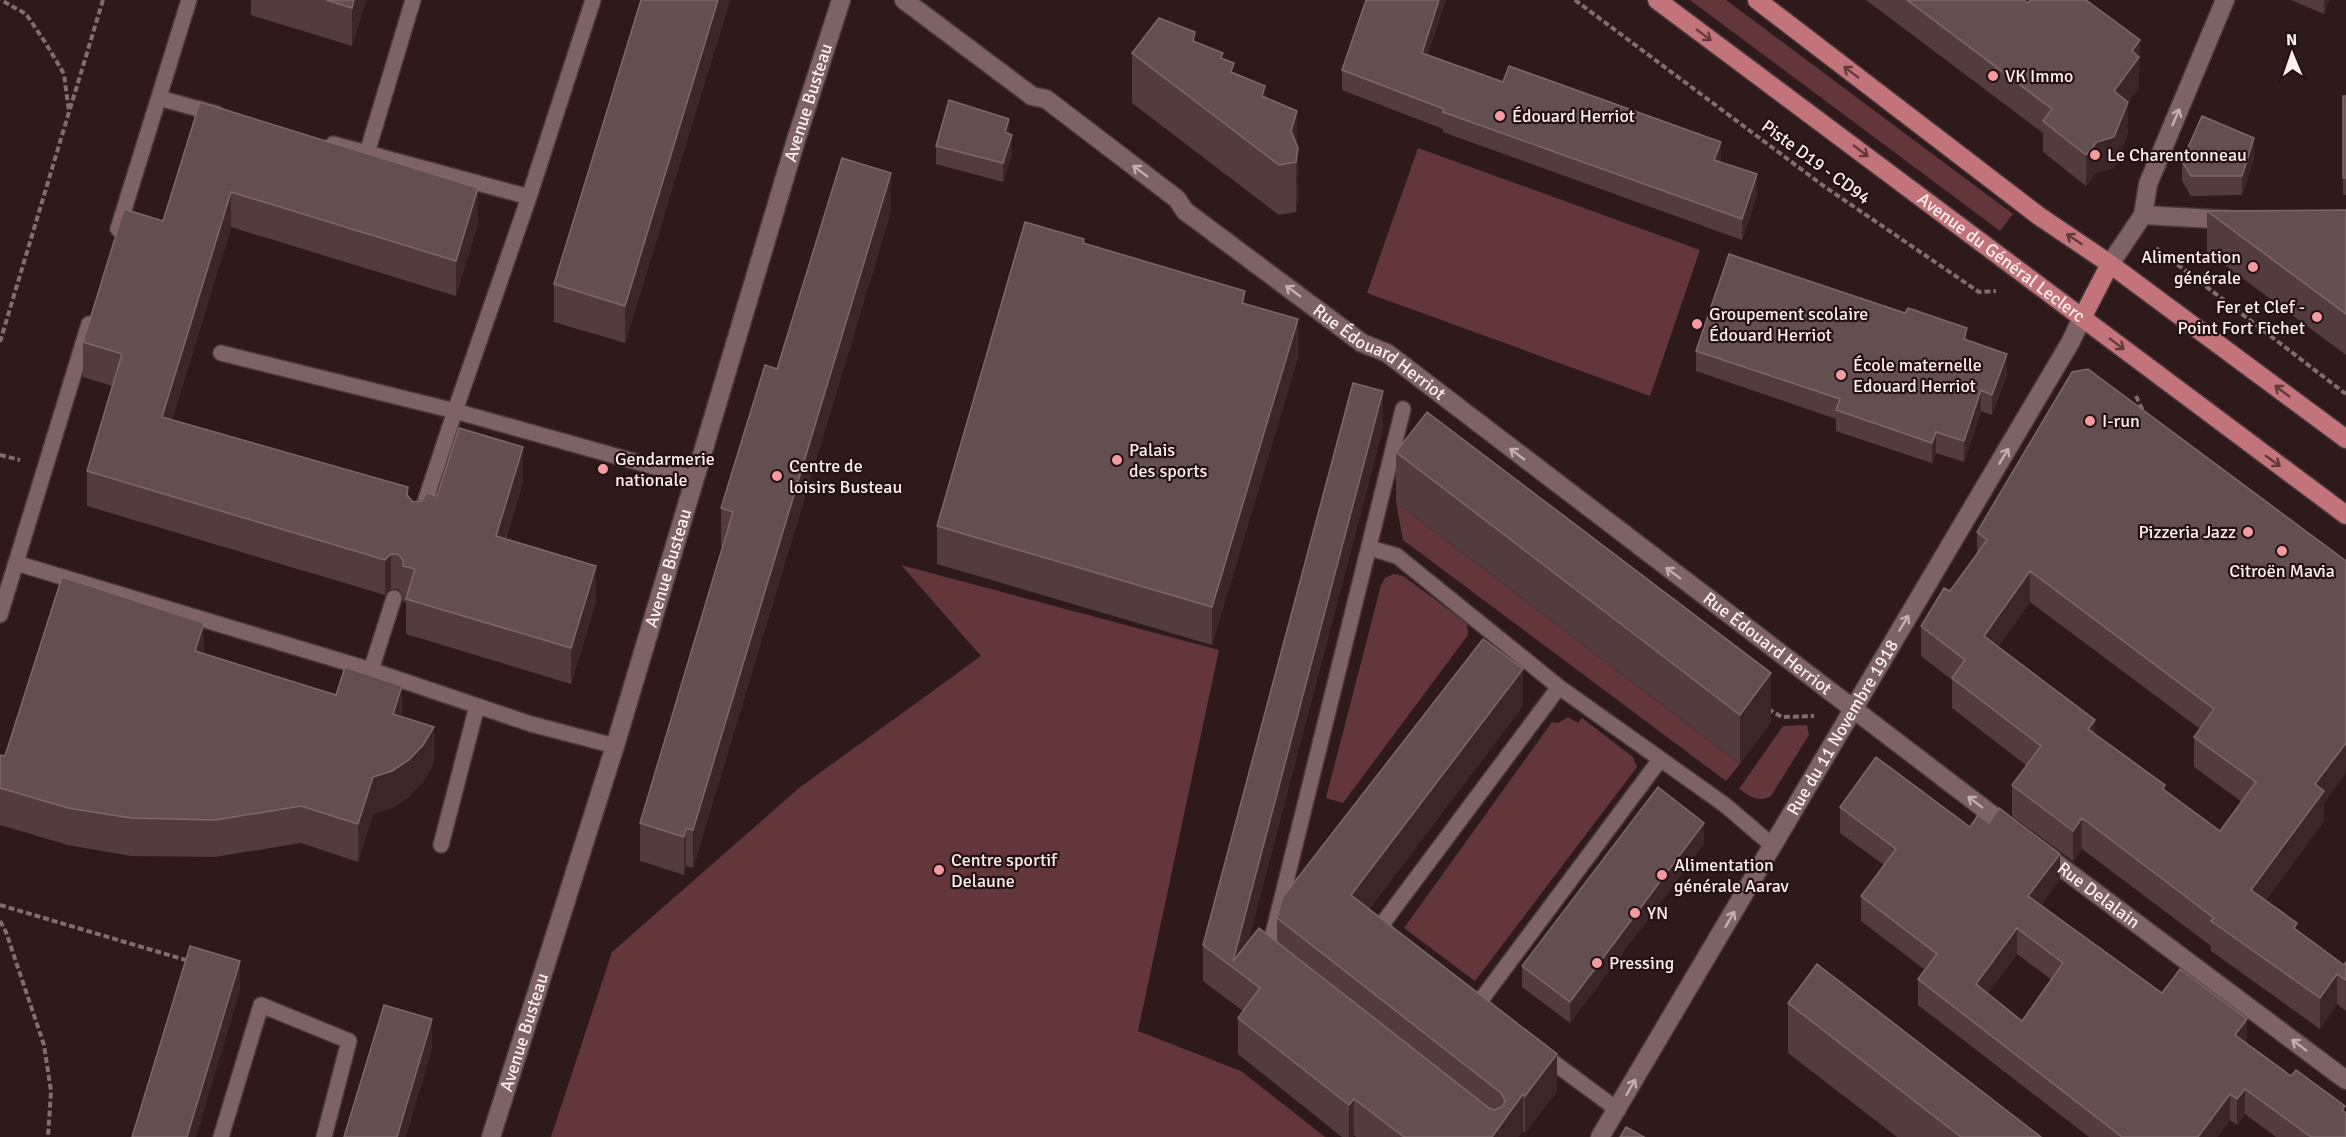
<svg xmlns="http://www.w3.org/2000/svg" width="2346" height="1137" font-family="Signika,sans-serif">
  <style>
    .green { fill: #633639 }
    .lines { fill: none; stroke-linecap: round; stroke-linejoin: round }
    .service-casing { stroke: #493839; stroke-width: 18 }
    .minor-casing { stroke: #493839; stroke-width: 21 }
    .primary-casing { stroke: #493839; stroke-width: 21 }
    .path { stroke: #806d6e; stroke-width: 4; stroke-dasharray: 6 3; stroke-linecap: butt }
    .service { stroke: #7d6364; stroke-width: 15 }
    .minor { stroke: #7d6364; stroke-width: 18 }
    .primary { stroke: #c3747a; stroke-width: 18 }
    .wall { fill: #523c3d; fill-rule: evenodd }
    .shaded-wall { fill: #3c2728 }
    .building { fill: #644f50; stroke: #7c6869; stroke-width: 1.5; fill-rule: evenodd }
    .oneway { stroke: #64393c }
    .oneway2 { stroke: #c3afb0 }
    .poi-dot { fill: #f49b9f; stroke: #251112; stroke-width: 2 }
    .labels { text-anchor: middle; dominant-baseline: central; stroke-width: 4.5; stroke-linejoin: round; paint-order: stroke }
    .poi-label { font-size: 18px; fill: #fdeeee; stroke: #251112; text-anchor: start }
    .street-label { font-size: 18px; fill: #fdeeee; stroke: #251112 }
  </style>
  <rect width="100%" height="100%" fill="#2f1a1b"/>
  <path class="green" d="M1690 0H1726L2013 214 2000 231Z
    M1418 148 1700 250 1650 396 1367 293Z
    M1396 502 1740 764 1726 781 1403 540Z
    M901 565 1219 650 1138 1031 1241 1071 1325 1137H551L612 952 799 788 981 656Z
    M1394 574 1403 576 1467 623 1468 635 1343 803 1326 798 1381 585 1385 578Z
    M1568 717 1578 723 1582 718 1633 757 1637 767 1475 981 1404 928 1552 722 1558 723Z
    M1807 725 1809 735 1771 796C1758 803 1751 797 1739 789L1783 726Z"/>
  <g class="lines">
    <g class="service-casing">
      <path id="service" d="M159 98 217 114
        M333 144 367 153 413 0
        M529 197 593 0
        M118 229 189 0
        M221 353 455 411 529 197 367 153
        M422 511 455 411 694 478
        M1370 548 1397 556 1559 687 1725 805 1773 846
        M16 563 371 670 531 724 615 746
        M0 615 89 324
        M371 670 394 598
        M441 845 477 706
        M1383 935 1377 931 1559 687
        M1267 958 1403 409
        M1475 1008 1659 761
        M1542 1054 1618 1110
        M221 1137 261 1005 349 1041 324 1137"/>
    </g>
    <g class="minor-casing">
      <g id="minor">
        <path id="s1" d="M904 0 1032 96 1046 99 1177 199 1185 211 1362 343 1387 353 2012 830"/>
        <path d="M2143 215 2231 220"/>
        <path d="M2110 264 2143 215 2148 184 2225 0"/>
        <path id="s2" d="M2041 852 2346 1080"/>
        <path id="s3" d="M491 1137 615 746 796 140 841 0"/>
        <path id="s4" d="M1600 1137 2070 343 2082 318"/>
      </g>
    </g>
    <g class="primary-casing">
      <g id="primary">
        <path id="s5" d="M1657 0 2346 515"/>
        <path d="M1757 0 2039 216 2110 264 2346 439"/>
        <path d="M2082 318 2110 264"/>
      </g>
    </g>
    <path class="path" d="M1575 0 1825 187 1979 292 1996 291
      M70 109 103 0
      M2156 248 2346 394
      M0 342 69 112 64 74 45 42 26 14 1 0
      M2136 396 2143 411
      M0 455 20 460
      M1768 709 1782 717 1814 716
      M0 905 189 961
      M0 921 6 932 44 1045 51 1091 48 1137"/>
    <use href="#service" class="service"/>
    <use href="#minor" class="minor"/>
    <use href="#primary" class="primary"/>
  </g>
  <path class="wall" d="M251 0H366L352 46 251 15Z
    M641 0H730L625 343 554 322V284Z
    M1866 0H2024L2140 70 2139 72V88L2128 102V133L2114 168 2097 172 2086 186 2043 152V133Z
    M2291 0H2329L2324 14Z
    M1195 42 1223 58 1234 74 1265 97 1297 145 1298 198 1296 212 1279 215 1132 103V53Z
    M1428 55 1721 162 1757 195 1742 240 1443 132V129L1342 90V70Z
    M2343 96H2346V195H2343Z
    M200 102 478 223 456 296 231 227 172 420 408 496 413 502 437 496 523 482 506 539 596 601 571 684 406 634V602L403 601V595L398 589H391L385 595 87 506V471L112 386 83 377V342L163 221Z
    M1009 134 1012 154 1003 182 936 164V146Z
    M2254 158 2242 195 2191 196 2182 181V161Z
    M2346 210V355L2207 252V211Z
    M891 211 693 868 686 866 684 875 640 861V823L723 546H721V508L777 369Z
    M1084 243 1245 304 1298 357 1212 645 937 564V526Z
    M1967 340 2007 374 1992 415 1981 411 1964 462 1936 453 1932 463 1836 431V419L1696 371V351Z
    M2072 372 2324 803V821L2266 900 2297 931 2344 965 2346 962V1011L2337 1004 2320 1029 2211 951V946L2082 849 2073 861 2012 816V785L2027 766 1952 708V680L1921 656V626L1950 591 1977 554V532ZM2030 602 2200 729 2194 737V767L2242 802 2220 831 2165 790 2095 734 1998 647Z
    M1383 428 1248 942H1277V918L1523 706 1369 909 1557 1091 1525 1133 1523 1131 1518 1137H1356L1354 1135 1353 1137H1342L1238 1054V1018L1243 1011 1203 981V945Z
    M1396 452 1771 722 1740 764 1396 502Z
    M204 653 402 716 434 764 423 782 409 797 392 808 373 814 358 862 301 843 215 857 131 856 68 845 0 825V755L5 756Z
    M1840 807 1970 827 2060 879 2041 905 2162 993 2247 1044 2291 1076 2345 1112 2346 1137H2276L2245 1114 2237 1125 2230 1120 2217 1137H2089L1918 1005V979L1925 970 1861 921V896L1884 865 1840 833ZM2017 954 2052 980 2022 1021 1987 994Z
    M1704 844 1570 1023 1522 987V966Z
    M1788 1003 2041 1137H1897L1788 1053Z"/>
  <path class="shaded-wall" d="M354 0H366L352 46V8Z
    M718 0H730L625 343V306Z
    M1439 0H1446L1422 73V53Z
    M2324 0H2329L2324 14Z
    M2140 40 2139 88 2114 122V91L2132 51Z
    M1265 86V136L1262 96Z
    M2128 102V133L2114 168 2097 172 2086 186V155Z
    M1297 111 1298 198 1296 212V162L1291 131Z
    M1009 119V138L1005 132Z
    M1012 135V154L1003 182V163Z
    M2254 138V158L2242 195V176Z
    M1721 142V163L1714 160Z
    M891 173V211L693 868V830Z
    M1757 174V195L1742 240V219Z
    M478 188V223L456 296V261Z
    M231 192V227L162 452V417Z
    M1245 291V329L1242 303Z
    M1298 319V357L1212 645V607Z
    M1967 328V348L1964 339Z
    M2007 354V374L1992 415V395Z
    M1981 390V411L1964 462V441Z
    M1383 391V428L1240 972 1233 961Z
    M1936 432V453L1932 463V443Z
    M523 447V482L496 571V536Z
    M391 554V589L385 595V560Z
    M596 566V601L571 684V648Z
    M2030 571V602L1984 666V636Z
    M204 623V660L195 651Z
    M1523 669V706L1351 932V895Z
    M1771 673V722L1740 764V715Z
    M402 686V723L393 714Z
    M2095 720V751L2088 729Z
    M434 727V764L423 782 409 797 392 808 373 814 358 862V824L373 777Z
    M2346 743V773L2324 803V821L2251 920V890L2315 784Z
    M2082 818V849L2073 861V831Z
    M1704 823V844L1570 1023V1002Z
    M686 828V866L684 875V837Z
    M2060 854V879L2028 922V896Z
    M2017 928V954L1976 1010V984Z
    M240 961V991L196 1137H187Z
    M2337 974V1004L2320 1029V998Z
    M432 1019V1049L406 1137H397Z
    M2247 1019V1045L2235 1035Z
    M1557 1054V1091L1525 1133V1096Z
    M2245 1089V1114L2237 1125V1099Z
    M1523 1094V1131L1518 1137H1492Z
    M2230 1094V1120L2217 1137H2198Z
    M1354 1099V1135L1353 1137H1349V1105Z"/>
  <path class="building" d="M326 0H354L352 8Z
    M641 0H718L625 306 554 284Z
    M1366 0H1439L1422 53 1503 82 1509 66 1721 142 1714 160 1757 174 1742 219 1443 112 1444 109 1342 70Z
    M1907 0H2024L2028 3 2030 0H2086L2140 40 2132 51 2139 57 2114 91 2128 102 2114 137 2097 142 2086 155 2043 121 2052 109Z
    M1159 18 1195 32 1193 41 1223 53 1221 58 1234 63 1231 72 1265 86 1262 96 1297 111 1291 131 1298 148 1296 162 1279 165 1132 53Z
    M2343 96H2346V178H2343Z
    M949 100 1009 119 1005 132 1012 135 1003 163 936 146Z
    M200 102 478 188 456 261 231 192 162 417 408 487 407 495 413 502 422 501 426 493 437 496 459 428 523 447 496 536 596 566 571 648 406 599 415 569 403 566V560L398 554H391L385 560 87 471 122 354 83 342 124 209 163 221Z
    M2202 116 2254 138 2242 176H2191L2182 161Z
    M842 158 891 173 693 830 686 828 684 837 640 823 733 512 721 508 765 365 777 369Z
    M2346 210V314L2207 211Z
    M1025 222 1084 239 1083 243 1245 291 1242 303 1298 319 1212 607 937 526Z
    M1729 254 1905 313 1908 308 1967 328 1964 339 2007 354 1992 395 1981 390 1964 441 1936 432 1932 443 1836 410 1840 399 1696 351Z
    M2088 369 2346 561V743L2315 784 2324 791 2251 890 2297 923 2294 928 2344 965 2346 962V980L2337 974 2320 998 2211 921 2214 918 2082 818 2073 831 2012 785 2041 746 1952 678 1965 660 1921 626 1944 588 1950 591 1987 540 1977 532 2072 372ZM2030 571 2214 709 2194 737 2256 782 2220 831 2163 789 2165 785 2088 729 2095 720 1984 636Z
    M1353 383 1383 391 1233 961 1259 928 1489 1108 1494 1110 1502 1107 1505 1101 1501 1093 1277 918 1282 898 1483 639 1523 669 1351 895 1557 1054 1525 1096 1523 1094 1492 1137H1404L1354 1099 1349 1105 1238 1018 1260 988 1203 945Z
    M1427 412 1771 673 1740 715 1396 452Z
    M62 577 204 623 195 651 336 695 345 667 402 686 393 714 434 727 423 745 409 760 392 771 373 777 358 824 301 806 215 820 131 818 68 808 0 788V755L5 756Z
    M1876 757 1970 827 1978 815 1989 823 1999 808 2060 854 2028 896 2162 993 2180 969 2247 1019 2235 1035 2291 1076 2296 1070 2345 1106 2342 1110 2346 1113V1137H2311L2245 1089 2237 1099 2230 1094 2198 1137H2122L1918 979 1937 954 1861 896 1896 849 1840 807ZM2017 928 2063 963 2022 1021 1976 984Z
    M1658 787 1704 823 1570 1002 1522 966Z
    M190 946 240 961 187 1137H132Z
    M1817 964 2041 1137H1961L1788 1003Z
    M384 1005 432 1019 397 1137H344Z
    M1626 1127 1644 1137H1620Z"/>
  <defs><path id="oneway-shaft" d="M-6 0H5M1.5-3L5.5 0L1.5 3" fill="none" stroke-width="1.6" stroke-linecap="round" stroke-linejoin="round" transform="scale(1.5)"/></defs>
  <g class="oneway">
    <use href="#oneway-shaft" transform="translate(1704 35) rotate(37)"/>
    <use href="#oneway-shaft" transform="translate(1851 72) rotate(-143)"/>
    <use href="#oneway-shaft" transform="translate(1861 151) rotate(37)"/>
    <use href="#oneway-shaft" transform="translate(2074 239) rotate(-146)"/>
    <use href="#oneway-shaft" transform="translate(2117 344) rotate(37)"/>
    <use href="#oneway-shaft" transform="translate(2282 391) rotate(-143)"/>
    <use href="#oneway-shaft" transform="translate(2273 461) rotate(36)"/>
  </g>
  <g class="oneway2">
    <use href="#oneway-shaft" transform="translate(2176 117) rotate(-67)"/>
    <use href="#oneway-shaft" transform="translate(1140 171) rotate(-143)"/>
    <use href="#oneway-shaft" transform="translate(1293 291) rotate(-144)"/>
    <use href="#oneway-shaft" transform="translate(1517 454) rotate(-143)"/>
    <use href="#oneway-shaft" transform="translate(2004 456) rotate(-59)"/>
    <use href="#oneway-shaft" transform="translate(1673 573) rotate(-143)"/>
    <use href="#oneway-shaft" transform="translate(1904 623) rotate(-59)"/>
    <use href="#oneway-shaft" transform="translate(1975 802) rotate(-143)"/>
    <use href="#oneway-shaft" transform="translate(1730 919) rotate(-60)"/>
    <use href="#oneway-shaft" transform="translate(2299 1045) rotate(-143)"/>
    <use href="#oneway-shaft" transform="translate(1631 1087) rotate(-60)"/>
  </g>
  <g class="poi-dot">
    <circle cx="1993" cy="76" r="6"/>
    <circle cx="1500" cy="116" r="6"/>
    <circle cx="2095" cy="155" r="6"/>
    <circle cx="2253" cy="267" r="6"/>
    <circle cx="2317" cy="317" r="6"/>
    <circle cx="1697" cy="324" r="6"/>
    <circle cx="1841" cy="375" r="6"/>
    <circle cx="2090" cy="421" r="6"/>
    <circle cx="1117" cy="460" r="6"/>
    <circle cx="603" cy="469" r="6"/>
    <circle cx="777" cy="476" r="6"/>
    <circle cx="2248" cy="532" r="6"/>
    <circle cx="2282" cy="551" r="6"/>
    <circle cx="939" cy="870" r="6"/>
    <circle cx="1662" cy="875" r="6"/>
    <circle cx="1635" cy="913" r="6"/>
    <circle cx="1597" cy="963" r="6"/>
  </g>
  <g class="labels">
    <g class="poi-label">
      <text x="2005" y="76">VK Immo</text>
      <text x="1512" y="116">Édouard Herriot</text>
      <text x="2107" y="155">Le Charentonneau</text>
      <text x="2241" y="257" text-anchor="end">Alimentation<tspan x="2241" dy="21">générale</tspan></text>
      <text x="2305" y="307" text-anchor="end">Fer et Clef -<tspan x="2305" dy="21">Point Fort Fichet</tspan></text>
      <text x="1709" y="314">Groupement scolaire<tspan x="1709" dy="21">Édouard Herriot</tspan></text>
      <text x="1853" y="365">École maternelle<tspan x="1853" dy="21">Edouard Herriot</tspan></text>
      <text x="2102" y="421">I-run</text>
      <text x="1129" y="450">Palais<tspan x="1129" dy="21">des sports</tspan></text>
      <text x="615" y="459">Gendarmerie<tspan x="615" dy="21">nationale</tspan></text>
      <text x="789" y="466">Centre de<tspan x="789" dy="21">loisirs Busteau</tspan></text>
      <text x="2236" y="532" text-anchor="end">Pizzeria Jazz</text>
      <text x="2282" y="571" text-anchor="middle">Citroën Mavia</text>
      <text x="951" y="860">Centre sportif<tspan x="951" dy="21">Delaune</tspan></text>
      <text x="1674" y="865">Alimentation<tspan x="1674" dy="21">générale Aarav</tspan></text>
      <text x="1647" y="913">YN</text>
      <text x="1609" y="963">Pressing</text>
    </g>
    <g class="street-label">
      <text stroke="none"><textPath href="#s3" startOffset="1082">Avenue Busteau</textPath></text>
      <text transform="translate(1816 162) rotate(36)">Piste D19 - CD94</text>
      <text stroke="none"><textPath href="#s5" startOffset="430">Avenue du Général Leclerc</textPath></text>
      <text stroke="none"><textPath href="#s1" startOffset="594">Rue Édouard Herriot</textPath></text>
      <text stroke="none"><textPath href="#s3" startOffset="596">Avenue Busteau</textPath></text>
      <text stroke="none"><textPath href="#s1" startOffset="1080">Rue Édouard Herriot</textPath></text>
      <text stroke="none"><textPath href="#s4" startOffset="476">Rue du 11 Novembre 1918</textPath></text>
      <text stroke="none"><textPath href="#s2" startOffset="72">Rue Delalain</textPath></text>
      <text stroke="none"><textPath href="#s3" startOffset="110">Avenue Busteau</textPath></text>
    </g>
  </g>
  <g transform="translate(2292 54) rotate(358)" stroke="#251112" stroke-width="4.5" paint-order="stroke">
  <path d="M0-4.5L10 22L0 15L-10 22Z" fill="#fdeeee"/>
  <text y="-9" font-size="16" font-weight="bold" text-anchor="middle" fill="#fdeeee">N</text>
  </g>
</svg>
